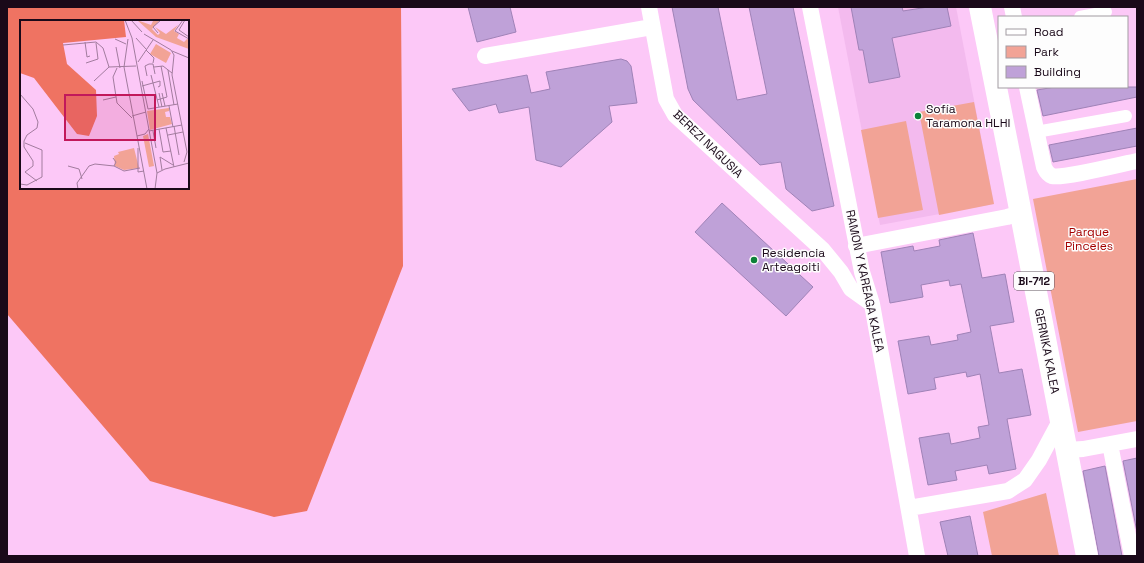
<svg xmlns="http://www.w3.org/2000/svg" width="1144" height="563" font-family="'Space Grotesk',sans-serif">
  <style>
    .built { fill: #f3baee }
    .green { fill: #f2a396 }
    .forest { fill: #ef7362; fill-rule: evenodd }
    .building { fill: #bfa1d8; stroke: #9f82b7 }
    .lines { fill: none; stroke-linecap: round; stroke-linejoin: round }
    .pedestrian { stroke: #fff; stroke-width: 12 }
    .minor { stroke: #fff; stroke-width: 16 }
    .primary { stroke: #fff; stroke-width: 22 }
    .poi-dot { fill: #0c8139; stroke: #fdfdfd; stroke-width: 1.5 }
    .labels { text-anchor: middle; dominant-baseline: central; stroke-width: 3; stroke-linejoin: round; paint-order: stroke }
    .shield { fill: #fdfdfd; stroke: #5e525d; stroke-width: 1 }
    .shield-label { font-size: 11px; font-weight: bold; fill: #1a0919 }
    .poi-label { font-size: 12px; fill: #1a0919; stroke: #fdfdfd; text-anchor: start }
    .street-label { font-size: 12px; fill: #1a0919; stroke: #fdfdfd }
    .park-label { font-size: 12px; fill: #a40000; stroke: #fdfdfd }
    .inset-road { fill: none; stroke: #a27c9e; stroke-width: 1 }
    .view { fill: #c2185b; fill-opacity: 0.15; stroke: #c2185b; stroke-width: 2 }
    .inset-edge { fill: none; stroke: #1a0919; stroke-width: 2 }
  </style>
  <rect width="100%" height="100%" fill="#fcc8f7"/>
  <path class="built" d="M838 7H956L994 204 880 225Z"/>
  <path class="green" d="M974 102 994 204 939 215 919 112Z
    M906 121 923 210 878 218 861 130Z
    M1137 179V421L1078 432 1033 199Z
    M1046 493 1059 556H992L983 512Z"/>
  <path class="forest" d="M7 7H401L403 266 307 511 274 517 150 481 7 314ZM21 21H188V188H21Z"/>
  <path class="building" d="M468 7H510L516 32 477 42Z
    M672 7H718L737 100 767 94 749 7H793L834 206 812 211 786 189 781 162 760 165 693 100 688 89Z
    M851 7H902L903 11 928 7H947L951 26 892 38 900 77 869 83 863 50H859Z
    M621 59 627 61 631 66 637 103 609 106 612 122 561 167 536 160 529 107 499 113 496 104 469 111 452 89 527 75 531 93 550 89 546 72Z
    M1055 87H1137V97L1043 116 1037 90Z
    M1137 128V146L1053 162 1049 145Z
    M722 203 813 287 786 316 695 232Z
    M973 233 982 278 1005 274 1014 322 990 326 999 373 1022 369 1031 415 1007 419 1016 469 989 474 987 465 955 471 957 480 928 485 919 438 949 433 951 444 980 438 978 427 989 425 980 374 967 377 966 372 934 378 936 389 908 394 898 341 929 336 931 345 958 340 957 335 971 332 961 284 950 286 949 280 921 285 923 297 890 303 881 252 913 246 914 251 940 246 939 240Z
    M1137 458V532L1123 461Z
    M1105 466 1122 556H1099L1083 471Z
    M970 516 978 556H948L940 522Z"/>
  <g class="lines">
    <path class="pedestrian" d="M1080 17 1106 12
      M1036 132 1126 116"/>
    <path class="minor" d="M649 7 666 99 675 115 823 250 841 272 851 289 872 304
      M810 7 862 272 872 304 917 556
      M1012 7 1014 17
      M485 56 652 27
      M1027 87 1044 167C1046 171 1047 174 1052 176 1062 179 1122 164 1137 161
      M856 246 1007 217 1021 213
      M1110 444 1132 556
      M1067 450 1083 449 1137 439
      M909 508 1008 491 1025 480 1039 460 1061 419"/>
    <path class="primary" d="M980 7 1014 178 1087 556"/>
  </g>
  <g class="poi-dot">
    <circle cx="918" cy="116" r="4"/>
    <circle cx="754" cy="260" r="4"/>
  </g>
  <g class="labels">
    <rect class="shield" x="1014" y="272" width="40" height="18" rx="3"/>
    <g class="shield-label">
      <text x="1034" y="281">BI-712</text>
    </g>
    <g class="poi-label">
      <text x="926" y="109">Sofía<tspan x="926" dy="14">Taramona HLHI</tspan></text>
      <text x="762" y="253">Residencia<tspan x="762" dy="14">Arteagoiti</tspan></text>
    </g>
    <g class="street-label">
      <text transform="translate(708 144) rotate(44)">BEREZI NAGUSIA</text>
      <text transform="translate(865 281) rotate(78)">RAMON Y KAREAGA KALEA</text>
      <text transform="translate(1047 351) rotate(79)">GERNIKA KALEA</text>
    </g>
    <g class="park-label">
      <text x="1089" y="232">Parque<tspan x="1089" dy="14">Pinceles</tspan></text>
    </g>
  </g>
  <g transform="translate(20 20)">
    <rect width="169" height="169" fill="#fcc8f7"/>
    <path d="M117 0 131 5 133 1 140 0 132 9 138 15 140 13 135 7 146 14 158 5 154 11 159 14 157 18 164 22 167 19 169 20V29L136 17ZM136 24 151 33 146 43 130 34ZM149 88V91L145 92 146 97H150L152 104 130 110 127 91ZM128 114 134 146 129 147 123 116ZM114 128 119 148 104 150 95 146 94 136 99 134 98 132Z" fill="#f2a396"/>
    <path d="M0 0H104L106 17 43 23 47 44 76 70 77 96 69 116 57 114 14 58 0 53Z" fill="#ef7362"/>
    <path class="inset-road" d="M105 0 112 18 137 153 135 169M111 0 122 12M163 0 155 11 169 19M165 0 159 10 169 17M138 13 133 7 141 0M124 14 151 30 154 35 152 55 167 132 164 142M116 18 126 29M95 19 106 24M108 19 104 47 127 169M65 22 67 37 70 36M43 25 76 22 83 28 89 47 116 46M96 27 100 48M126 30 134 38 133 43M152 31 169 38M118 42 133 20M66 43 78 39 76 23M134 47 143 46 152 53M97 48 93 57 97 83 112 98M148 50 154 85M131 55 139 87M127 56 125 46 129 44H133L135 54M74 61 89 47M122 61 128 89 158 84M122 66 140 61V66L138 67M139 73 142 87M142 73 145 86M0 74 13 89 18 102 17 108 7 115 4 121V127L13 141V146L5 152 17 161M83 80 96 77M137 80 147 77 141 46M149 86 153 107M112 96 126 92M154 106 159 135M146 108 154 147M139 109 143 132 151 131M129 111 162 105M133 111 136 128M148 115 163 112M117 116 125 114 129 109M118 128V152L124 151M93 138 96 142 94 146 104 151 120 148M48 146 59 149 62 159M142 150 140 137 153 145M137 153 145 149 169 143M0 164 7 165 22 157V130L5 123M58 169 57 163 69 146 75 144 94 146"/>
    <path class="view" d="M45 75H135V120H45Z"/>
    <rect width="169" height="169" class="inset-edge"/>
  </g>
  <rect width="1144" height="563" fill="none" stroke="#1a0919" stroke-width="16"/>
  <rect x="998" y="16" width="130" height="72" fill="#fdfdfd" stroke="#a29ba2"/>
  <rect x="1006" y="29" width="20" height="6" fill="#ffffff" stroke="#a29ba2"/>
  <text x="1034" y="36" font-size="12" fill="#1a0919">Road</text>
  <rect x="1006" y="46" width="20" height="12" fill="#f2a396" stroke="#a29ba2"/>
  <text x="1034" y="56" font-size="12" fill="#1a0919">Park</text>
  <rect x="1006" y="66" width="20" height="12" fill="#bfa1d8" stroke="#a29ba2"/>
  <text x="1034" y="76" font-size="12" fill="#1a0919">Building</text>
</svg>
